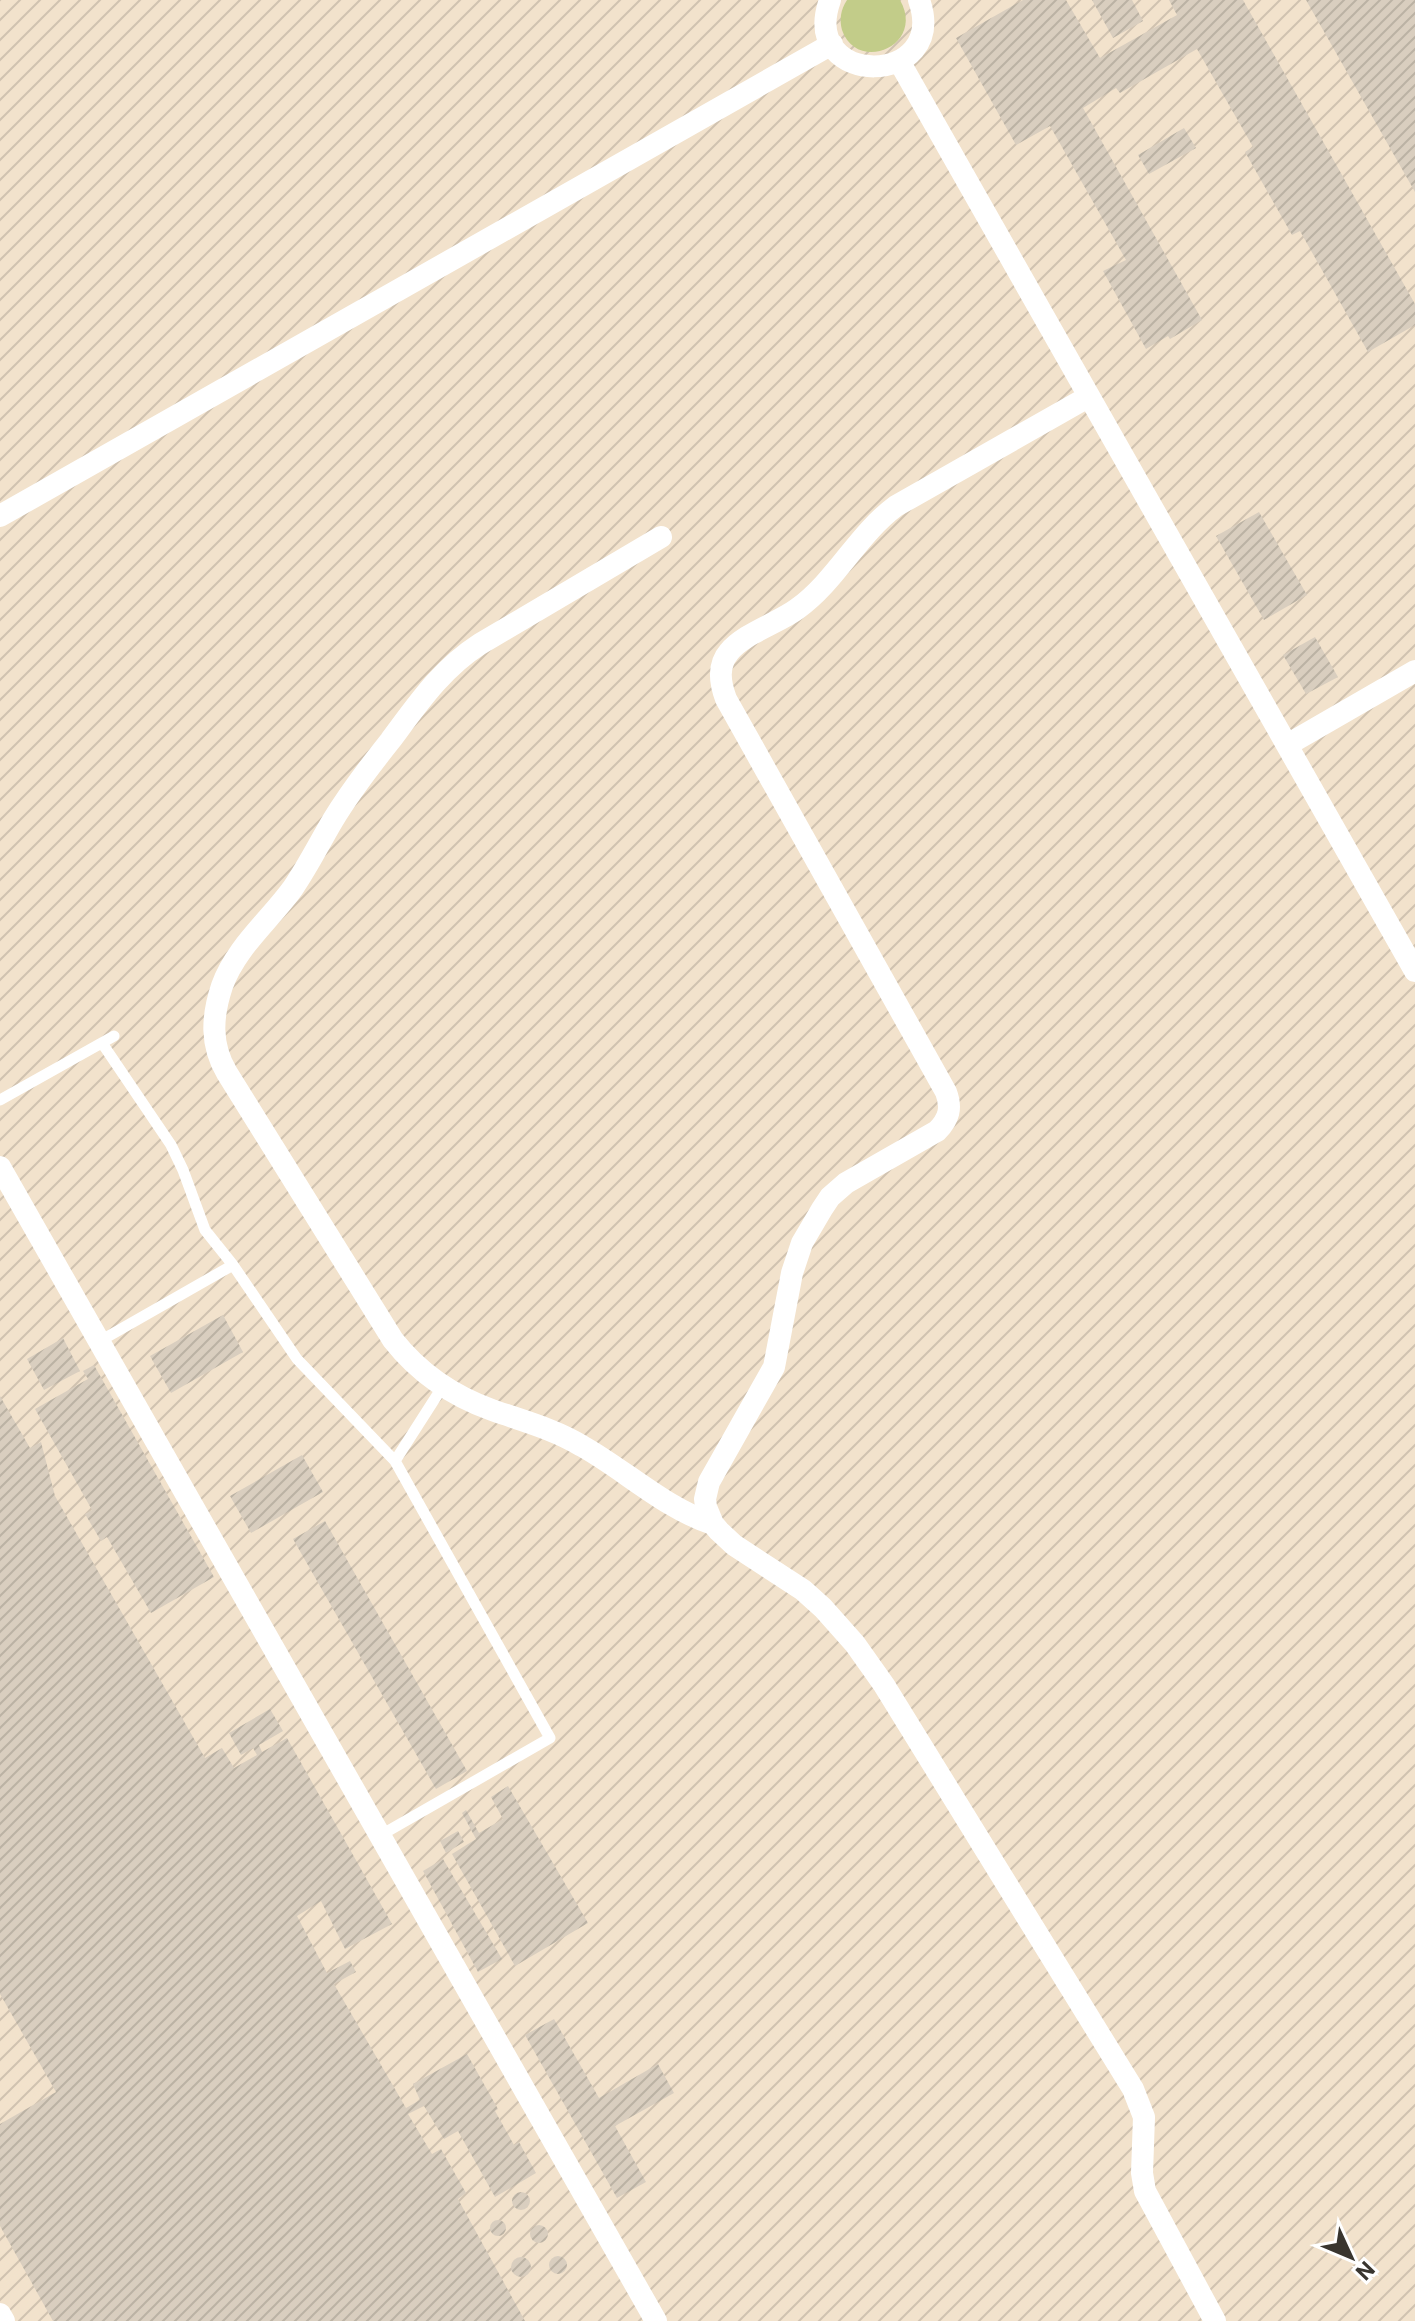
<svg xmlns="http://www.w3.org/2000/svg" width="1415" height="2321" font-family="Roboto,sans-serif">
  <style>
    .industrial { fill: url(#industrial-furrows) }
    .green { fill: #c2cc89 }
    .building { fill: url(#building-hatch) }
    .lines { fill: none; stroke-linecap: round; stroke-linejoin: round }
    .lane { stroke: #fff; stroke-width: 11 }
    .street { stroke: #fff; stroke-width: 22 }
  </style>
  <defs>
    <pattern id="industrial-furrows" width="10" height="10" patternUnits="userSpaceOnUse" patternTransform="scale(2)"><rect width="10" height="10" fill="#f2e2cc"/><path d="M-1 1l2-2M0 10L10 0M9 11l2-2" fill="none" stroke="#d0c2b0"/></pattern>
    <pattern id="building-hatch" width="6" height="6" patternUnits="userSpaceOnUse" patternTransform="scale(2)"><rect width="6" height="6" fill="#d9cebf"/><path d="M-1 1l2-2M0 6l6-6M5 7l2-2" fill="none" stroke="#bbb2a4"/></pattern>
  </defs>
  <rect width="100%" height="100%" fill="#f6ebdc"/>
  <path class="industrial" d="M0 0H1415V2321H0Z"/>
  <path class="green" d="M847 0H900C926 46 857 74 842 30 839 19 841 9 847 0Z"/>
  <path class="building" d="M1023 0H1066L1100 58 1177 15 1169 0H1243L1415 304V325L1368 352 1300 231 1292 235 1245 152 1253 147 1197 49 1120 93 1116 88 1083 108 1202 320 1170 339 1168 336 1146 349 1103 271 1126 260 1050 126 1016 145 956 38Z
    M1092 0H1132L1143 21 1113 38Z
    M1306 0H1415V192Z
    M1184 128 1196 148 1149 174 1138 155Z
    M1259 512 1307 595 1264 620 1216 536Z
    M1315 637 1338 677 1306 694 1283 655Z
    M223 1315 243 1352 171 1393 150 1356Z
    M63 1338 80 1371 44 1390 27 1359Z
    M94 1365 214 1577 151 1613 107 1537 101 1541 85 1514 92 1510 35 1409 88 1379 83 1371Z
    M0 1396 30 1448 41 1442 55 1496 205 1758 222 1748 234 1768 257 1755 253 1748 241 1755 229 1733 270 1709 283 1731 259 1745 262 1752 287 1738 392 1924 345 1949 321 1901 297 1916 327 1973 350 1961 356 1972 334 1984 406 2108 420 2100 413 2084 467 2054 498 2109 495 2111 514 2145 519 2142 536 2173 495 2197 458 2131 444 2139 424 2106 408 2114 432 2154 441 2149 466 2193 458 2199 525 2321H53L0 2226V2124L56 2092 0 1994Z
    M302 1455 323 1492 251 1533 230 1496Z
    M325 1521 467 1771 436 1789 293 1539Z
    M508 1786 588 1923 515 1966 452 1854 476 1839 462 1813 466 1810 479 1833 503 1819 491 1797Z
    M458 1831 464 1842 446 1853 440 1841Z
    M443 1859 502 1959 478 1972 423 1871Z
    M554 2019 599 2098 658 2064 674 2093 615 2126 646 2182 617 2198 525 2035Z
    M512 2201a9 9 0 1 1 18 0a9 9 0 1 1-18 0Z
    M490 2228a8 8 0 1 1 16 0a8 8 0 1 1-16 0Z
    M530 2234a9 9 0 1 1 18 0a9 9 0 1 1-18 0Z
    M549 2265a9 9 0 1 1 18 0a9 9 0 1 1-18 0Z
    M511 2267a10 10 0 1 1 20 0a10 10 0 1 1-20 0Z"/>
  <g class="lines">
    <path class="lane" d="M102 1043 171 1145 183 1170 205 1230 233 1265
      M0 1100 114 1036
      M100 1341 233 1265 297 1359 395 1461
      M381 1835 550 1738 395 1461 443 1386"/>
    <path class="street" d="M830 0C798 89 950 88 919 0
      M899 61 1415 971
      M1088 397 896 506C857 535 836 581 797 609 778 623 743 634 729 652 717 666 720 683 726 699L946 1092C952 1108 949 1119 937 1131L846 1183 830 1197 822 1209 802 1243 792 1273 774 1367 709 1482 705 1499 706 1507 713 1524 719 1531 734 1545 803 1590 823 1608 855 1644 884 1685 1133 2089 1144 2117 1142 2173 1145 2191 1215 2321
      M0 516 832 44
      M661 537 480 644C441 669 417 705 390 741 370 766 350 792 333 820 320 842 308 866 293 888 270 920 236 947 222 986 212 1016 210 1045 227 1073L393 1340C419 1373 453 1396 492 1410 523 1421 554 1429 582 1446 625 1470 666 1509 713 1524
      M1287 745 1415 671
      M0 1167 656 2321
      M0 2314 4 2321"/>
  </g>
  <g transform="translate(1351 2257) rotate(134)" stroke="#ffffff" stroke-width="6" paint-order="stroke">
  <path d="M0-6L14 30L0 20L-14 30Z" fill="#39352f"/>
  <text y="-12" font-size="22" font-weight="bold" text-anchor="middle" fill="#39352f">N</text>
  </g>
</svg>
